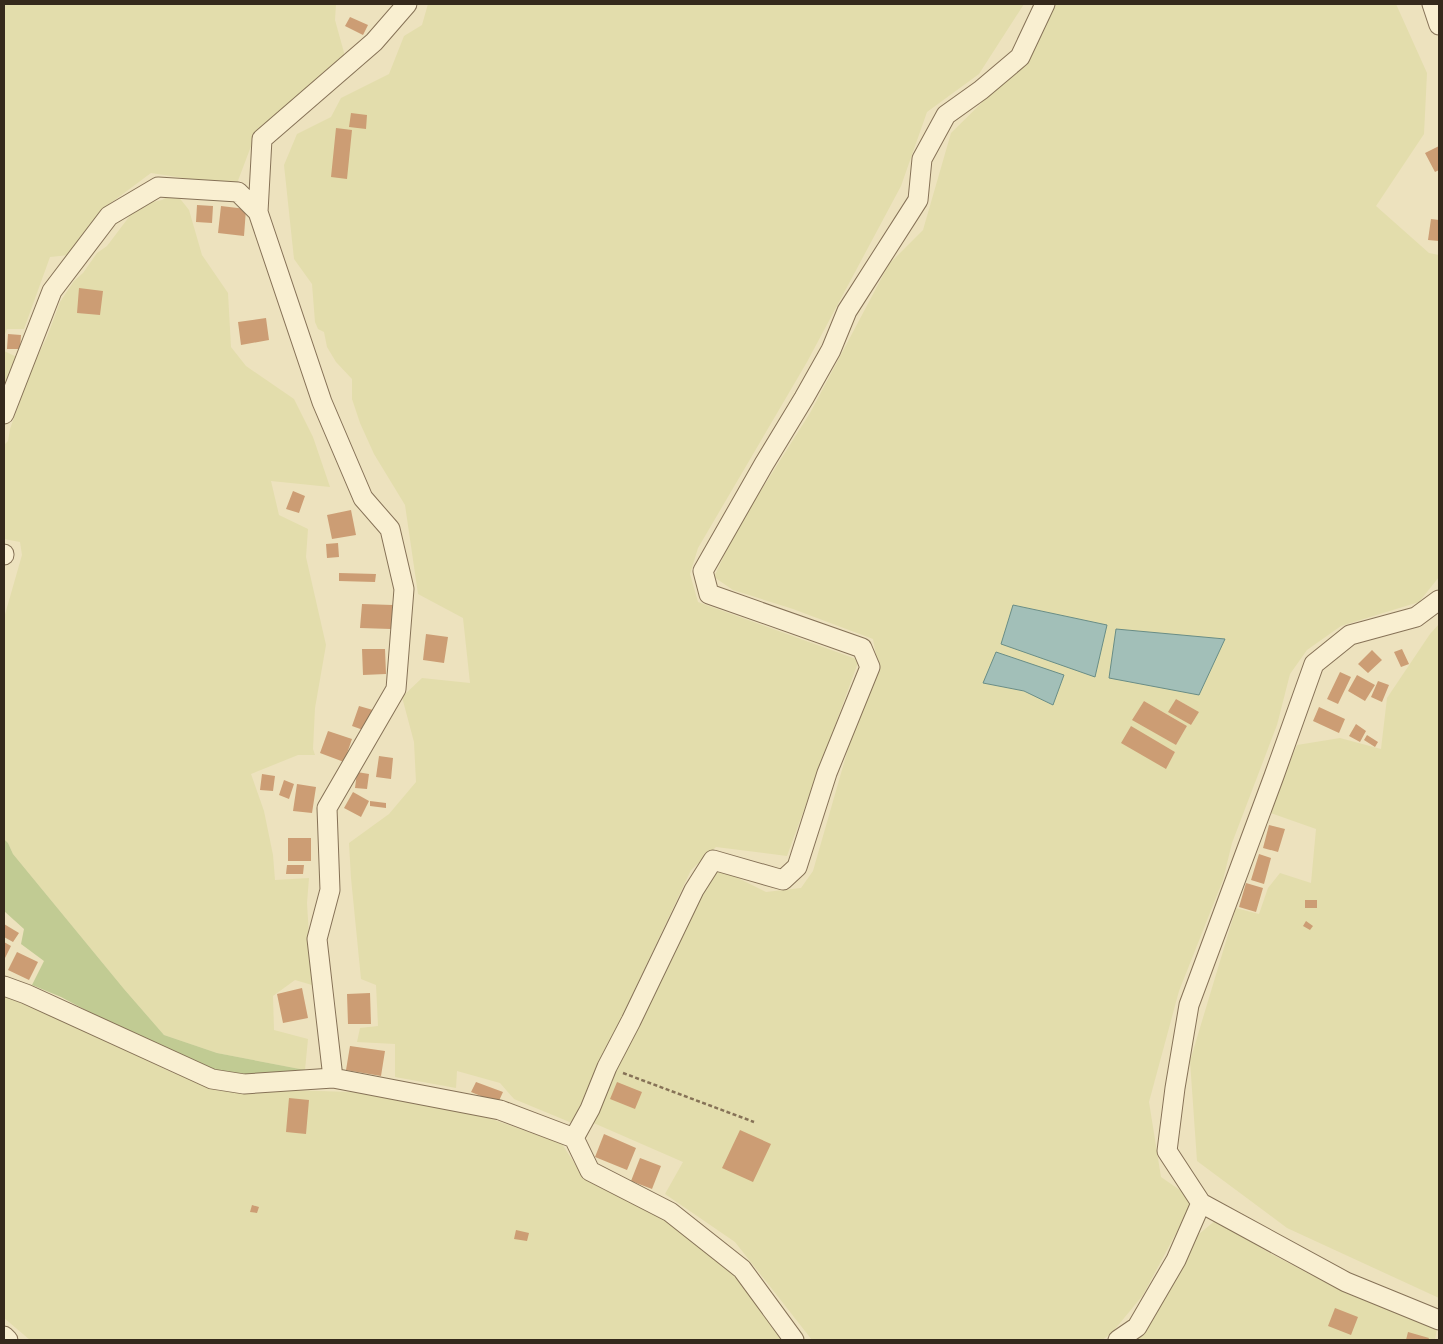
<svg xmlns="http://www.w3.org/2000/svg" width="1443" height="1344" font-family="Lora,serif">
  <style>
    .farmland { fill: #e3ddac; fill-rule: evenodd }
    .green { fill: #c1cb93 }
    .water { fill: #a2bfb8; stroke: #698d86 }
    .building { fill: #cc9d74 }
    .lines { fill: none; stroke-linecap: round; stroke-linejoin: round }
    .minor-casing { stroke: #867257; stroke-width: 21 }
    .path { stroke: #867257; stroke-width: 2.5; stroke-dasharray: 4 2.5; stroke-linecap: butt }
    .minor { stroke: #f9efd1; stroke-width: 19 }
  </style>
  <rect width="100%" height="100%" fill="#ede2be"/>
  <path class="farmland" d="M4 4H336L335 20 345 56 256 133 236 186 151 173 108 205 69 255 50 257 24 329H7L4 337Z
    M428 4H1024L979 74 927 112 901 186 807 362 698 548 690 574 698 602 859 660 787 856 716 847 691 870 572 1123 514 1099 500 1083 457 1071 456 1088 395 1077V1044L357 1042 360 1028 378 1026 376 985 361 979 351 878 349 843 389 814 416 782 414 742 402 697 422 678 470 683 463 618 418 594 405 505 374 454 360 423 352 399V379L336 362 327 347 324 332 318 329 315 322 312 284 294 259 284 165 297 134 331 117 341 98 389 74 404 36 422 25Z
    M1055 4H1396L1427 73 1424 134 1376 206 1429 253 1439 255V577L1419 602 1341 626 1307 650 1290 674 1277 725 1232 843 1223 880 1179 991 1149 1102 1161 1177 1187 1195 1190 1207 1143 1295 1111 1334 1102 1340H812L735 1242 665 1194 683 1162 589 1121 669 952 718 868 766 892 801 888 813 871 858 714 877 661 873 639 793 609 733 590 714 577 736 530 810 413 889 264 923 230 951 133 1021 64ZM1064 675 1053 705 1024 691 984 683ZM1176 699 1199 712 1191 725 1169 712ZM1144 701 1187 726 1176 745 1133 719ZM1131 727 1175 752 1166 768Z
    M169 196H178L189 210 202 255 228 293 231 347 246 366 294 399 313 437 330 487 271 481 279 515 308 529 306 557 326 645 315 708 313 749 315 755H298L251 774 264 811 273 855 275 880 309 878 307 903 312 985 295 980 273 996 274 1030 308 1039 305 1070 217 1053 164 1035 124 989 13 854 8 843 4 839V618L22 555 20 542 4 539V445L8 441 10 429 31 369 47 337 60 302 74 281 83 273 97 253 107 246 138 205 162 200Z
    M4 351 19 358 4 396Z
    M1439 624V1298L1287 1228 1197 1161 1190 1061 1236 908 1259 914 1268 888 1280 873 1311 883 1316 829 1268 812 1297 745 1340 738 1381 749 1387 698 1430 634Z
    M4 994 68 1022 169 1071 219 1091 288 1090 382 1093 475 1113 562 1144 584 1178 665 1216 736 1274 787 1340H30L4 1318Z
    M1216 1220 1266 1251 1345 1293 1437 1328 1435 1340H1123L1186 1258 1199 1234Z"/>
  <path class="green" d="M4 839 8 843 13 854 124 989 164 1035 217 1053 305 1070 276 1078 206 1069 144 1041 61 997 32 985 44 961 21 944 24 929 4 911Z"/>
  <path class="water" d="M1013 605 1107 625 1095 677 1001 644Z
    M1116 629 1225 639 1199 695 1109 678Z
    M996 652 1064 675 1053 705 1024 691 983 683Z"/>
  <path class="building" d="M350 17 368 25 363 35 345 26Z
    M351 113 367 115 366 129 349 127Z
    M336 128 352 130 347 179 331 177Z
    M1439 146V170L1435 172 1425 153Z
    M197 205 213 206 212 223 196 222Z
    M221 206 246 209 244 236 218 233Z
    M1431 219 1439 220V241L1428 240Z
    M79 288 103 291 100 315 77 313Z
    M266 318 269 340 241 345 238 322Z
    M8 334 21 335 20 349H7Z
    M293 491 305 496 299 513 286 509Z
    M351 510 356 535 332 539 327 515Z
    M338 543 339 557 327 558 326 544Z
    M339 573 376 574 375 582 339 581Z
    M362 604 393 605 391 629 360 628Z
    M426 634 448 637 444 663 423 660Z
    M362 649H385L386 674 363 675Z
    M1402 649 1409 664 1401 667 1394 652Z
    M1372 650 1382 660 1368 673 1358 664Z
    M1340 672 1351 677 1338 704 1327 699Z
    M1357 675 1375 685 1365 701 1348 691Z
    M1378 681 1389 685 1382 702 1371 697Z
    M1176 699 1199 712 1191 725 1168 712Z
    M1144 701 1187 726 1176 745 1132 720Z
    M359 706 373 710 366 731 352 726Z
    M1319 707 1345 719 1339 733 1313 721Z
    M1356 724 1366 731 1360 742 1349 736Z
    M1131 726 1175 752 1166 769 1121 743Z
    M328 731 352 739 344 762 320 753Z
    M1367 735 1378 742 1375 747 1364 740Z
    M379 756 393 758 391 779 376 777Z
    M357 772 369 774 367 789 355 788Z
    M262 774 275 776 273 791 260 790Z
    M284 780 294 784 289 799 279 795Z
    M297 784 316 787 312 813 293 811Z
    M353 792 369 801 361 817 344 808Z
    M370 801 386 803V808L370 806Z
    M1269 825 1285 829 1278 852 1263 848Z
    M288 838H311V861H288Z
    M1259 854 1271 858 1264 884 1251 880Z
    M287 865H304L303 874H286Z
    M1246 883 1263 888 1256 912 1239 907Z
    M1305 900H1317V908H1305Z
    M1306 921 1313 926 1310 930 1303 926Z
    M4 924 19 933 13 942 4 937Z
    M4 942 11 946 4 960Z
    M17 952 38 962 29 980 8 970Z
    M302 988 308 1018 283 1023 277 994Z
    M370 993 371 1024H348L347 994Z
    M350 1046 385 1051 381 1076 346 1070Z
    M476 1082 503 1092 498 1103 471 1092Z
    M617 1082 642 1092 635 1109 610 1099Z
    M289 1098 309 1100 306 1134 286 1132Z
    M740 1130 771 1144 753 1182 722 1168Z
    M604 1134 636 1148 627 1170 595 1157Z
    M640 1158 661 1166 652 1189 631 1181Z
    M252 1205 259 1207 257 1213 250 1212Z
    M516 1230 529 1233 527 1241 514 1239Z
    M1335 1308 1358 1317 1351 1335 1328 1326Z
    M1408 1332 1429 1338 1428 1340H1406Z"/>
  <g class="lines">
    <g class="minor-casing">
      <path id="minor" d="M1432 4 1439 25
        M4 414 52 291 109 216 158 187 238 192 258 212
        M4 554V555
        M4 986 26 994 212 1079 244 1084 333 1078 500 1110 574 1138 590 1171 670 1212 742 1269 794 1340
        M333 1078 317 939 330 890 327 808 396 689 404 589 390 529 363 498 322 402 258 212 262 139 374 42 407 4
        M574 1138 590 1109 607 1067 631 1021 694 890 713 860 783 880 797 867 827 773 870 667 862 648 709 594 703 571 764 464 804 398 831 350 847 311 918 200 922 159 946 115 981 90 1020 57 1045 4
        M1201 1203 1346 1282 1439 1320
        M4 1336 8 1340
        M1118 1340 1137 1327 1176 1260 1201 1203 1167 1151 1175 1088 1189 1005 1274 776 1314 664 1350 635 1416 617 1439 600"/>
    </g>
    <path class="path" d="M623 1073 754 1122"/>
    <use href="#minor" class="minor"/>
  </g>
  <rect width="1443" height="1344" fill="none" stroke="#35291c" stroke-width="10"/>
</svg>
